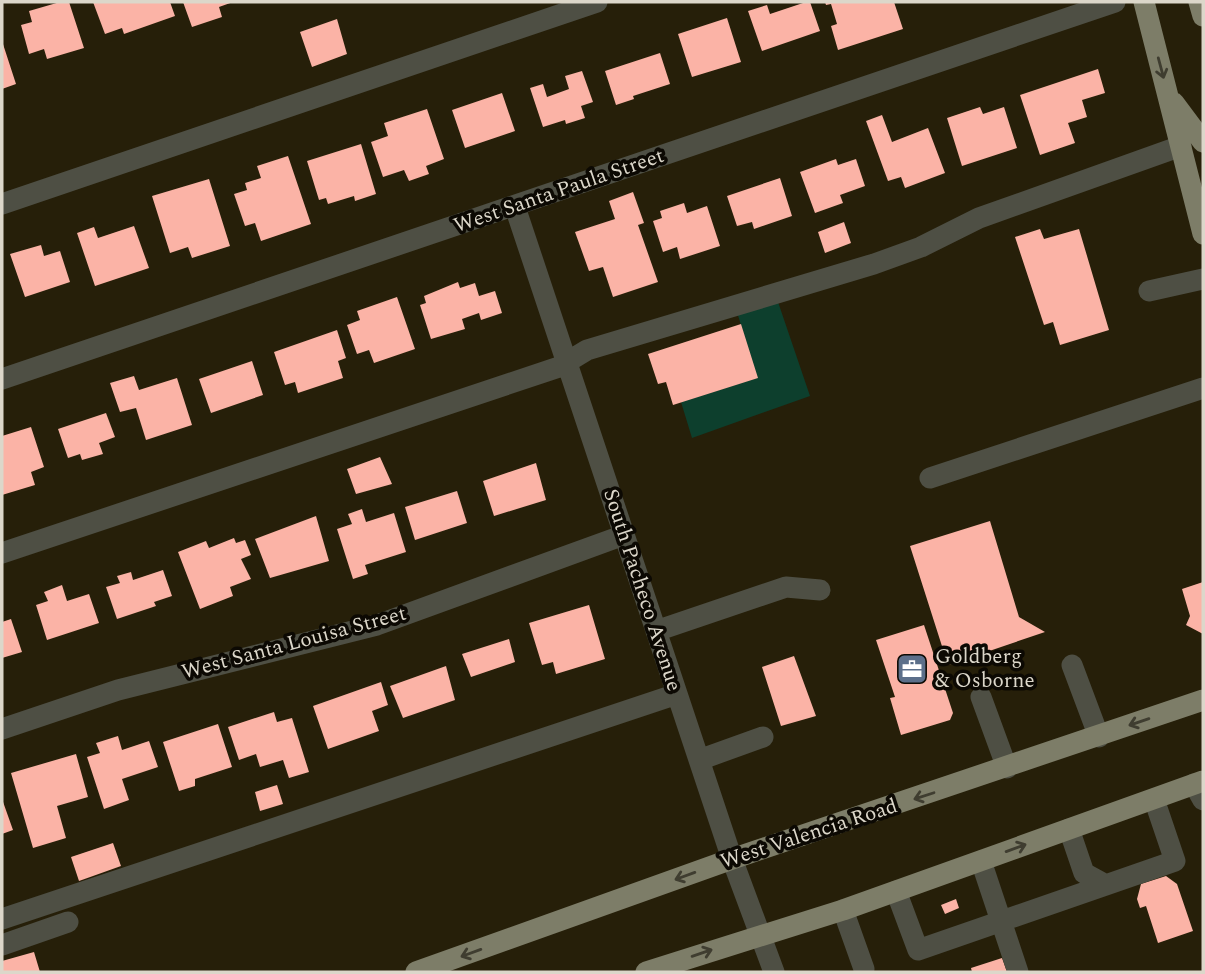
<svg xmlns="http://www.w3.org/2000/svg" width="1205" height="974" font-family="Spectral,serif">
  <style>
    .green { fill: #0d3f2d }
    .building { fill: #fbb3a6 }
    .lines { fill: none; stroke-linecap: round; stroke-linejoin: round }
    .minor { stroke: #4e4f44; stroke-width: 21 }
    .major { stroke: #7d7d68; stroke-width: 21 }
    .oneway { stroke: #3f3d30 }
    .labels { text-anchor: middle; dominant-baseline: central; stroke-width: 7; stroke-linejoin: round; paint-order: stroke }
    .street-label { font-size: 21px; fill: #dcd7ca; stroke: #0c0903 }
    .poi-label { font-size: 21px; fill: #dcd7ca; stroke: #0c0903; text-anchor: start }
  </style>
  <rect width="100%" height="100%" fill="#261f09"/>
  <path class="green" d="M777 299 810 396 692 438 681 402 757 378 737 312Z"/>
  <path class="building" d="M60 2H69L84 48 47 59 44 49 29 54 21 25 32 22 29 11Z
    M93 2H170L175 16 124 34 122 28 105 34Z
    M183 2H233L219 7 222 17 192 27Z
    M806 2H810L820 31 762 51 748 11 767 5 770 14Z
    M825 2H894L903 29 838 50 831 26 837 24 831 4 826 5Z
    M727 18 741 62 692 77 678 34Z
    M337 19 347 54 312 67 300 32Z
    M2 41 16 84 2 89Z
    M660 53 670 84 633 96 634 99 616 105 605 71Z
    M1098 69 1105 93 1082 100 1087 117 1068 123 1075 143 1040 155 1020 95Z
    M582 71 593 102 581 106 585 118 566 124 565 120 543 127 530 88 543 84 547 97 569 89 565 76Z
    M502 93 515 131 465 148 452 110Z
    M980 107 983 114 1004 107 1017 148 962 166 947 118Z
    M427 109 444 159 426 166 429 174 409 181 404 170 383 177 371 142 388 136 384 123Z
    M882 115 892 142 928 128 945 173 905 188 901 177 888 181 866 121Z
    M361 144 376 194 355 201 354 196 328 204 326 198 319 200 307 161Z
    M288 156 311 224 261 241 255 223 245 226 234 194 247 190 245 183 261 178 257 166Z
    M836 159 838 165 856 159 865 186 840 195 843 203 815 213 800 172Z
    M780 178 792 216 754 229 752 222 737 226 727 196Z
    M209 179 230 246 192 258 188 247 170 253 152 196Z
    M633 192 644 223 638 225 658 282 613 297 603 267 589 271 575 232 615 219 609 201Z
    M684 203 687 213 707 206 720 246 680 259 677 247 663 252 653 221 662 218 660 211Z
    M844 222 851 243 825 253 818 232Z
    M134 226 149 268 95 286 77 233 94 227 98 238Z
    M1040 229 1044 239 1079 229 1109 330 1060 345 1053 322 1044 325 1015 237Z
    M41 245 44 256 60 251 70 282 25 297 10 254Z
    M458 282 460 288 475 283 479 296 495 291 502 313 481 320 479 313 462 319 465 329 431 339 420 305 426 303 424 296Z
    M397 297 415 349 374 363 369 350 357 354 347 325 360 320 357 311Z
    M741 324 758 378 673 405 666 382 658 384 648 354Z
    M337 330 346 358 338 361 343 378 298 393 295 382 285 385 274 352Z
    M252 361 263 395 211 413 199 379Z
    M134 376 139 390 177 378 192 425 146 440 136 408 120 412 110 383Z
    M106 413 115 437 99 443 103 454 82 460 80 454 68 458 58 429Z
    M31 427 44 467 31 472 35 485 2 495V436Z
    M380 457 392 484 356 494 347 469Z
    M536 463 546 500 494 516 483 481Z
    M457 491 467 523 415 540 405 507Z
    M362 509 366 522 394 513 406 552 365 565 368 574 353 579 337 529 352 524 348 514Z
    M316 516 329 561 270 578 255 539Z
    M990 521 1019 617 1045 632 948 665 910 546Z
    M234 538 236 543 245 540 251 555 241 559 251 579 230 587 233 596 200 609 178 552 206 541 209 548Z
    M163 570 172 596 154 602 156 606 117 619 106 587 120 583 117 576 131 572 133 580Z
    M1203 582V634L1186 625 1190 616 1182 589Z
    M62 585 67 601 89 594 99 623 47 640 36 605 48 601 44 592Z
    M589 605 605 659 556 674 553 662 542 665 529 623Z
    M11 619 22 652 2 658V622Z
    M924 625 953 713 950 720 901 735 890 698 895 697 876 640Z
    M509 639 515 662 471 677 462 654Z
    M794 656 816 716 781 726 762 667Z
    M446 666 455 700 403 718 390 686Z
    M381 682 388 705 372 711 379 731 328 749 313 706Z
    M274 712 277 722 292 718 309 772 289 778 283 760 260 767 256 754 239 760 228 727Z
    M218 724 232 767 195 779V786L179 791 163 742Z
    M118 736 122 750 149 741 158 767 122 779 129 800 104 809 87 757 100 753 96 743Z
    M76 754 88 797 57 806 66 838 33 848 11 773Z
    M277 785 283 804 260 811 255 792Z
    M2 799 13 830 2 834Z
    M113 843 121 866 79 881 71 857Z
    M1166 876 1177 884 1193 931 1158 943 1146 906 1140 908 1137 899 1141 884Z
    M956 899 959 908 945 914 941 905Z
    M34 952 40 972H2V961Z
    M1002 958 1007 972H972L971 968Z"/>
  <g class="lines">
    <path class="minor" d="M2 204 597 2
      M515 207 732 859 774 972
      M1149 291 1203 279
      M2 379 1115 2
      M930 478 1203 388
      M2 553 559 367 587 350 874 264 921 247 979 218 1181 146
      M656 631 786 587 820 590
      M1072 665 1099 737
      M981 697 1007 768
      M2 729 118 690 377 625 624 535
      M699 760 763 737
      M1194 784 1203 800
      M1069 829 1084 873 1106 885
      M981 861 1018 972
      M896 891 918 950 1175 861 1154 799
      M843 910 864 969
      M2 919 677 694
      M2 945 68 922"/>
    <path class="major" d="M1144 2 1203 234
      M1199 2 1203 16
      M1174 103 1203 142
      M416 972 732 859 1203 700
      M646 972 843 910 1203 781"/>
  </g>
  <defs><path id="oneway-shaft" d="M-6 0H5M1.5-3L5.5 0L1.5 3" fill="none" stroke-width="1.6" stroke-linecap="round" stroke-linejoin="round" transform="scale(1.75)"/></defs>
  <g class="oneway">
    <use href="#oneway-shaft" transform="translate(1161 68) rotate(75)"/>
    <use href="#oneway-shaft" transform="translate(1139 722) rotate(161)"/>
    <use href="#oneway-shaft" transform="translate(924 796) rotate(162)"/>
    <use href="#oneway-shaft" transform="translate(1016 848) rotate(-20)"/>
    <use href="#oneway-shaft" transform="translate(685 876) rotate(160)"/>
    <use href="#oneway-shaft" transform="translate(471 953) rotate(160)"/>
    <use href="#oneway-shaft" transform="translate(702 953) rotate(-19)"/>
  </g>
  <defs>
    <g id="office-square" transform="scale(1.575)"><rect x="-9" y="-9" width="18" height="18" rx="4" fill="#5c6f8a" stroke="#0c0903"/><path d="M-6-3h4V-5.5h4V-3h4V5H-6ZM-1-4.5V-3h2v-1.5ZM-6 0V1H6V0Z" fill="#fff"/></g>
  </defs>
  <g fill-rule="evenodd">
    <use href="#office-square" x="912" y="669"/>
  </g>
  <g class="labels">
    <g class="street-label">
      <text transform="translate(559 191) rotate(-19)">West Santa Paula Street</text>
      <text transform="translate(642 590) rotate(72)">South Pacheco Avenue</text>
      <text transform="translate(294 643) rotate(-15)">West Santa Louisa Street</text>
      <text transform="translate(809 834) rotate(-18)">West Valencia Road</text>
    </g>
    <g class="poi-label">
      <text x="935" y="657">Goldberg<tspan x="935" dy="24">&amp; Osborne</tspan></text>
    </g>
  </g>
  <rect width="1205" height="974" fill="none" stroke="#dcd7ca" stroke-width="7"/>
</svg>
